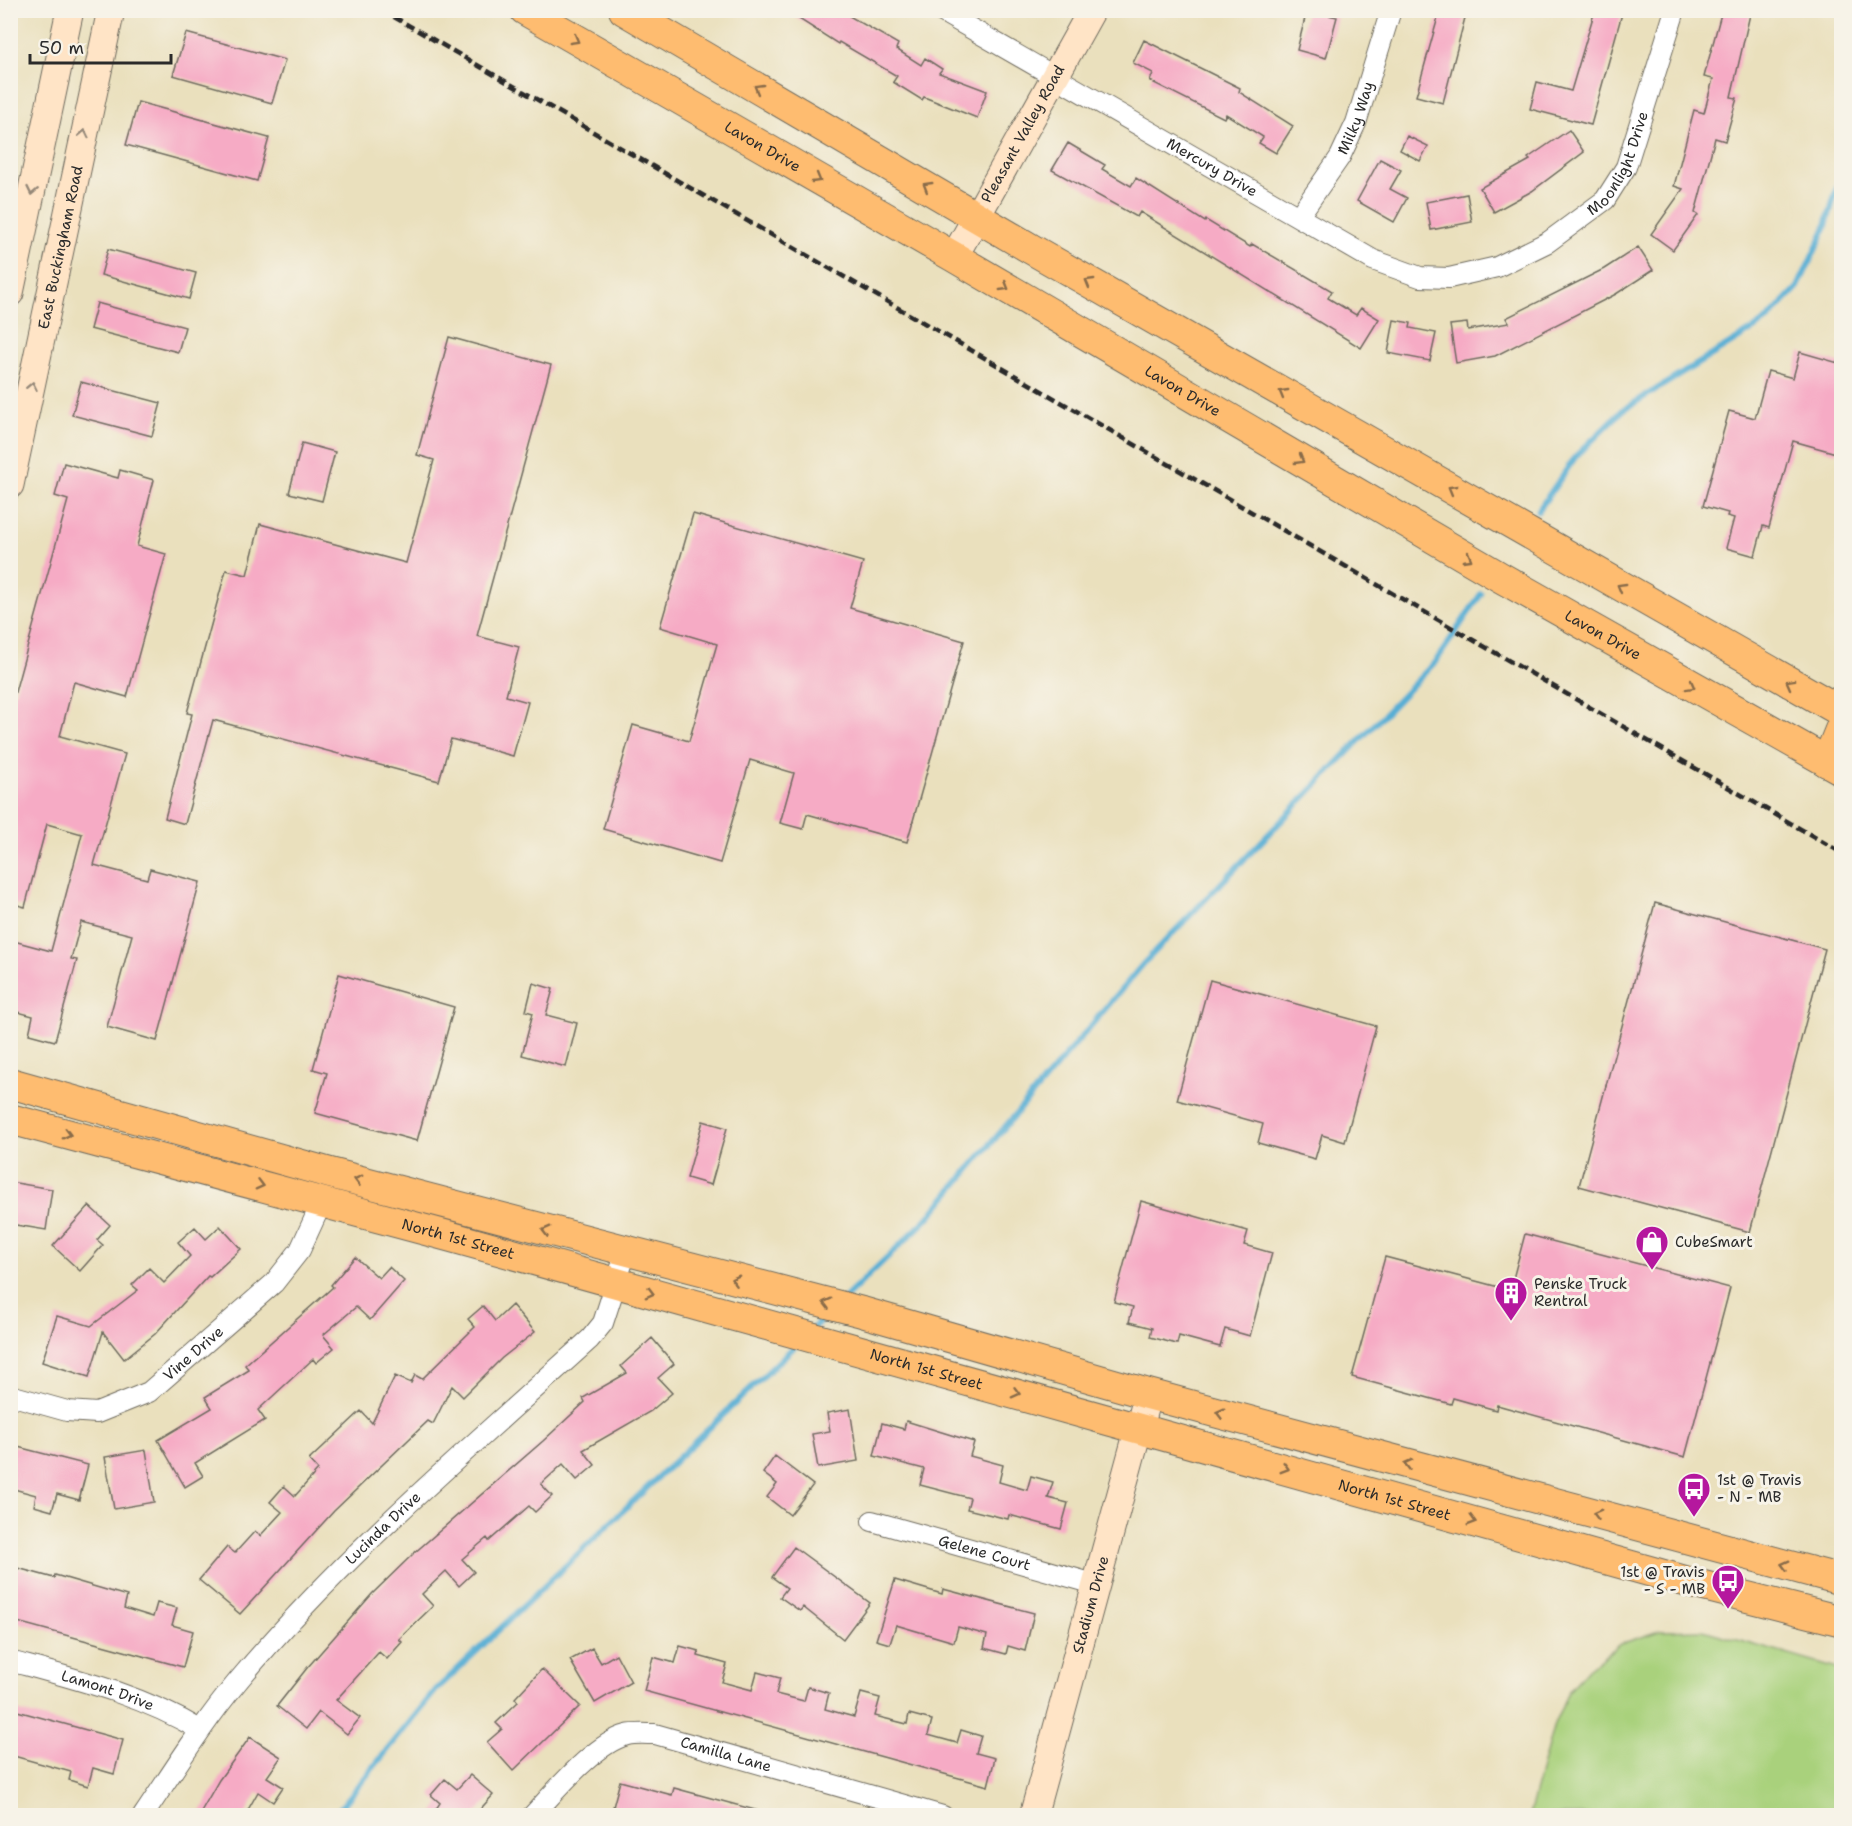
<svg xmlns="http://www.w3.org/2000/svg" width="1852" height="1826" font-family="'Shantell Sans',sans-serif">
  <style>
    .green { fill: #a9d17c; stroke: #6a7e54; stroke-width: 1.5 }
    .lines { fill: none; stroke-linecap: round; stroke-linejoin: round }
    .stream { stroke: #57aed4; stroke-width: 6 }
    .building { fill: #f6abc5 }
    .street-casing { stroke: #6e6a5e; stroke-width: 22 }
    .secondary-casing { stroke: #6e6a5e; stroke-width: 29 }
    .primary-casing { stroke: #6e6a5e; stroke-width: 32 }
    .street { stroke: #fff; stroke-width: 20 }
    .secondary { stroke: #ffe4c6; stroke-width: 27 }
    .primary { stroke: #febc70; stroke-width: 30 }
    .rail { stroke: #2b2b2b; stroke-width: 4.5; stroke-dasharray: 9 4.5; stroke-linecap: butt }
    .oneway { stroke: #8a6c4a }
    .oneway2 { stroke: #958878 }
    .labels { text-anchor: middle; dominant-baseline: central; stroke-width: 6; stroke-linejoin: round; paint-order: stroke }
    .street-label { font-size: 15px; fill: #2b2b2b; stroke: #f7f3e8 }
    .poi-label { font-size: 15px; fill: #2b2b2b; stroke: #f7f3e8; text-anchor: start }
  </style>
  <rect width="100%" height="100%" fill="#f7f3e8"/>
  <filter id="ink" filterUnits="userSpaceOnUse"><feTurbulence type="fractalNoise" baseFrequency=".0167" numOctaves="2"/><feDisplacementMap in="SourceGraphic" scale="12" xChannelSelector="R" yChannelSelector="G"/><feConvolveMatrix kernelMatrix="1 2 1 2 8 2 1 2 1" color-interpolation-filters="sRGB"/></filter>
  <filter id="wash" filterUnits="userSpaceOnUse"><feTurbulence type="fractalNoise" baseFrequency=".008" numOctaves="4" result="noise"/><feDisplacementMap in="SourceGraphic" scale="24" xChannelSelector="R" yChannelSelector="G"/><feGaussianBlur stdDeviation="1.35" result="paint"/><feColorMatrix in="noise" values="0 0 0 0 0 0 0 0 0 0 0 0 0 0 0 0 0 1.4 0 .05"/><feComposite in="paint" operator="in"/></filter>
  <g filter="url(#wash)">
    <rect width="100%" height="100%" fill="#eae0bd"/>
    <path class="green" d="M1703 1630 1841 1670V1815H1529L1554 1724 1568 1692 1588 1669 1620 1644 1660 1631Z"/>
    <g class="lines">
      <path class="stream" d="M1538 511 1576 456 1623 410 1765 322 1798 287 1825 229 1842 170
        M846 1297 927 1219 1144 963 1436 661 1481 594
        M813 1328 830 1312
        M334 1816 436 1690 797 1344"/>
    </g>
    <g id="blocks">
      <path class="building" d="M785 10H839L898 44 896 49 921 65 925 58 942 69 939 73 987 91 977 118 924 97 922 100 893 82 897 76 839 42 838 44Z
        M1307 10 1337 17 1326 58 1297 50Z
        M1440 10H1467L1443 103 1416 96Z
        M1595 10H1623L1591 125 1530 109 1537 82 1571 91Z
        M1722 10H1751L1731 97 1737 98 1725 141 1715 138 1695 213 1698 215 1673 250 1651 234 1683 189 1674 186 1694 110 1704 113 1713 79 1704 77Z
        M186 33 285 60 272 103 173 75Z
        M1144 40 1240 88 1239 92 1293 126 1276 153 1259 143 1263 137 1226 114 1224 118 1150 81 1153 73 1133 63Z
        M138 102 269 138 257 181 126 145Z
        M1569 130 1584 152 1532 191 1494 212 1480 188 1530 160 1528 158Z
        M1407 136 1428 146 1420 161 1400 150Z
        M1068 143 1105 165 1102 169 1131 186 1136 178 1205 222 1206 220 1250 247 1252 244 1332 291 1328 298 1356 315 1361 308 1379 319 1361 348 1140 212 1137 217 1052 170Z
        M1380 159 1401 170 1390 189 1407 198 1394 222 1357 201Z
        M1467 194 1472 222 1431 230 1426 202Z
        M1638 247 1653 270 1616 294 1495 356 1456 363 1450 325 1467 323 1468 330 1509 323 1506 318 1604 269Z
        M108 249 196 273 189 299 101 275Z
        M97 303 185 327 178 352 90 329Z
        M1394 320 1411 323 1410 328 1436 333 1430 361 1388 353Z
        M449 337 551 365 477 636 519 647 506 696 528 702 513 756 451 739 439 781 213 720 185 824 165 818 192 714 187 713 226 570 247 575 260 524 406 563 434 460 417 455Z
        M1800 352 1842 364V445L1838 444 1836 453 1793 441 1769 528 1763 526 1755 556 1726 548 1734 518 1727 516 1728 513 1703 506 1729 411 1755 418 1768 371 1793 378Z
        M81 382 161 403 152 436 72 415Z
        M302 443 335 452 322 501 289 493Z
        M64 463 118 478 120 470 154 480 137 546 166 554 127 697 74 682 60 736 125 754 94 865 147 879 150 869 200 882 157 1041 107 1027 132 935 81 922 71 959 77 960 55 1041 29 1034 33 1016 10 1010V940L51 951 82 834 47 824 25 907 10 903V710L68 500 55 496Z
        M693 514 863 562 850 608 964 641 907 842 807 814 803 829 780 823 794 773 750 760 720 863 603 829 633 725 689 741 717 644 660 627Z
        M1655 903 1825 949 1750 1232 1579 1186Z
        M339 974 454 1007 417 1141 315 1113 327 1073 313 1069Z
        M1210 980 1376 1026 1345 1142 1322 1135 1315 1159 1258 1143 1263 1124 1177 1100Z
        M533 983 553 989 546 1015 577 1023 566 1067 522 1055 533 1013 526 1011Z
        M703 1121 727 1128 711 1185 687 1178Z
        M10 1182 52 1189 46 1230 10 1224Z
        M1141 1201 1248 1231 1244 1245 1272 1253 1250 1336 1225 1329 1220 1347 1179 1336 1177 1344 1150 1337 1152 1328 1129 1322 1133 1307 1114 1302Z
        M89 1206 110 1225 97 1240 103 1245 80 1271 53 1246Z
        M220 1226 241 1249 210 1277 208 1276 155 1334 124 1359 103 1332 89 1377 42 1362 57 1316 91 1326 138 1290 132 1285 149 1268 164 1283 190 1256 178 1242 195 1227 206 1239Z
        M1525 1234 1730 1288 1685 1457 1497 1405 1496 1410 1453 1398 1451 1404 1352 1377 1385 1257 1510 1290Z
        M355 1257 379 1278 389 1267 404 1281 370 1320 356 1307 323 1335 334 1348 316 1363 313 1359 258 1410 265 1420 195 1463 203 1476 185 1487 158 1440 212 1408 205 1397 249 1370 245 1365 333 1287 331 1285Z
        M512 1305 535 1332 502 1358 463 1397 452 1386 433 1424 428 1421 334 1511 240 1614 199 1580 227 1547 235 1553 255 1531 260 1536 282 1512 270 1502 284 1486 295 1496 318 1470 309 1460 361 1411 372 1423 395 1376 411 1383 415 1375 422 1379 475 1327 468 1319 483 1306 495 1321Z
        M652 1338 674 1364 658 1378 672 1393 651 1411 583 1450 595 1465 577 1480 563 1464 541 1484 552 1496 535 1512 529 1506 489 1541 487 1538 462 1559 474 1572 459 1586 446 1571 422 1594 433 1606 399 1639 402 1642 387 1659 379 1652 336 1700 360 1718 347 1734 319 1712 306 1729 277 1706 307 1668 372 1594 413 1554 543 1441 585 1402 583 1398 627 1373 621 1366Z
        M850 1409 858 1461 818 1468 812 1434 830 1431 827 1413Z
        M906 1421 974 1442 970 1456 1003 1465 999 1482 1027 1490 1031 1476 1053 1482 1048 1498 1068 1503 1061 1529 1009 1515 1008 1519 967 1509 970 1498 920 1485 924 1469 874 1456 882 1423 904 1429Z
        M10 1445 88 1465 79 1500 57 1494 52 1511 34 1506 36 1495 10 1488Z
        M146 1450 154 1502 114 1509 105 1457Z
        M775 1456 813 1485 790 1515 767 1497 777 1484 763 1473Z
        M794 1547 870 1603 843 1639 803 1607 800 1611 780 1597 787 1588 772 1577Z
        M10 1566 54 1578 55 1575 127 1596 124 1608 153 1617 157 1603 177 1608 172 1625 193 1631 183 1667 10 1620Z
        M895 1580 942 1594 943 1589 1034 1613 1025 1651 1008 1646 1006 1654 984 1648 987 1635 958 1627 954 1642 896 1625 890 1644 876 1640Z
        M680 1646 699 1651 698 1656 727 1664 722 1682 752 1690 757 1672 780 1678 776 1694 804 1701 808 1687 829 1693 825 1709 854 1717 861 1693 880 1698 875 1716 907 1724 909 1714 932 1720 928 1735 957 1743 961 1730 981 1736 976 1753 995 1758 988 1786 644 1691 653 1657 675 1663Z
        M592 1648 601 1663 616 1654 631 1682 595 1703 570 1660Z
        M542 1669 580 1706 513 1771 487 1742 502 1729 496 1723 518 1702 515 1698Z
        M10 1709 123 1740 114 1774 93 1768 88 1786 69 1780 71 1772 10 1755Z
        M250 1737 281 1757 267 1777 283 1787 273 1802 258 1792 245 1815H199L219 1780Z
        M470 1775 493 1795 475 1815H432L440 1803 431 1795 445 1779 457 1789Z
        M620 1781 672 1795 674 1788 759 1811V1815H630L631 1812 613 1807Z"/>
    </g>
  </g>
  <g filter="url(#ink)">
    <use href="#blocks" fill-opacity="0" stroke="#6e6a5e" stroke-width="1.5"/>
    <g class="lines">
      <g class="street-casing">
        <g id="street">
          <path id="s1" d="M939 10 1373 260 1420 277 1449 278 1497 267 1548 242 1605 200 1626 167 1675 10"/>
          <path id="s2" d="M1299 216 1340 157 1356 123 1391 10"/>
          <path id="s3" d="M10 1395 67 1411 97 1413 149 1392 274 1283 300 1250 322 1202"/>
          <path id="s4" d="M872 1521 1098 1585"/>
          <path id="s5" d="M10 1661C76 1679 142 1695 200 1730"/>
          <path id="s6" d="M143 1816C174 1770 203 1723 238 1681 343 1555 469 1449 590 1339L603 1323 626 1252"/>
          <path id="s7" d="M532 1816C555 1792 595 1743 627 1735 635 1733 646 1734 655 1734L943 1816"/>
        </g>
      </g>
      <g class="secondary-casing">
        <g id="secondary">
          <path id="s8" d="M954 257 1092 10"/>
          <path d="M10 293 70 10"/>
          <path id="s9" d="M10 485 111 10"/>
          <path id="s10" d="M1033 1816 1148 1394"/>
        </g>
      </g>
      <g class="primary-casing">
        <g id="primary">
          <path id="s11" d="M525 10 954 257 1500 577 1842 770"/>
          <path d="M624 10 1033 250 1842 712"/>
          <path d="M1827 762 1842 725"/>
          <path d="M10 1083 330 1173 862 1312 1148 1394 1842 1580"/>
          <path id="s12" d="M10 1119 448 1236 1692 1583 1842 1621"/>
        </g>
      </g>
      <use href="#street" class="street"/>
      <use href="#secondary" class="secondary"/>
      <use href="#primary" class="primary"/>
      <path class="rail" d="M382 10 1842 853"/>
    </g>
    <defs><path id="oneway-chevron" d="M-2-3.5L2.5 0L-2 3.5" fill="none" stroke-width="1.6" stroke-linecap="round" stroke-linejoin="round" transform="scale(1.5)"/></defs>
    <g class="oneway">
      <use href="#oneway-chevron" transform="translate(575 40) rotate(30)"/>
      <use href="#oneway-chevron" transform="translate(758 88) rotate(-150)"/>
      <use href="#oneway-chevron" transform="translate(817 179) rotate(30)"/>
      <use href="#oneway-chevron" transform="translate(927 186) rotate(-149)"/>
      <use href="#oneway-chevron" transform="translate(1089 282) rotate(-150)"/>
      <use href="#oneway-chevron" transform="translate(1005 287) rotate(31)"/>
      <use href="#oneway-chevron" transform="translate(1283 393) rotate(-150)"/>
      <use href="#oneway-chevron" transform="translate(1300 460) rotate(30)"/>
      <use href="#oneway-chevron" transform="translate(1452 489) rotate(-150)"/>
      <use href="#oneway-chevron" transform="translate(1468 558) rotate(30)"/>
      <use href="#oneway-chevron" transform="translate(1621 587) rotate(-150)"/>
      <use href="#oneway-chevron" transform="translate(1790 683) rotate(-151)"/>
      <use href="#oneway-chevron" transform="translate(1691 686) rotate(29)"/>
      <use href="#oneway-chevron" transform="translate(67 1134) rotate(15)"/>
      <use href="#oneway-chevron" transform="translate(358 1180) rotate(-165)"/>
      <use href="#oneway-chevron" transform="translate(260 1185) rotate(15)"/>
      <use href="#oneway-chevron" transform="translate(546 1231) rotate(-165)"/>
      <use href="#oneway-chevron" transform="translate(735 1280) rotate(-166)"/>
      <use href="#oneway-chevron" transform="translate(650 1293) rotate(15)"/>
      <use href="#oneway-chevron" transform="translate(827 1303) rotate(-165)"/>
      <use href="#oneway-chevron" transform="translate(1016 1393) rotate(15)"/>
      <use href="#oneway-chevron" transform="translate(1220 1413) rotate(-165)"/>
      <use href="#oneway-chevron" transform="translate(1408 1464) rotate(-165)"/>
      <use href="#oneway-chevron" transform="translate(1285 1468) rotate(16)"/>
      <use href="#oneway-chevron" transform="translate(1597 1514) rotate(-165)"/>
      <use href="#oneway-chevron" transform="translate(1472 1521) rotate(16)"/>
      <use href="#oneway-chevron" transform="translate(1785 1565) rotate(-165)"/>
    </g>
    <g class="oneway2">
      <use href="#oneway-chevron" transform="translate(84 134) rotate(-78)"/>
      <use href="#oneway-chevron" transform="translate(32 191) rotate(102)"/>
      <use href="#oneway-chevron" transform="translate(32 386) rotate(-78)"/>
    </g>
  </g>
  <defs>
    <g id="shop-pin" transform="scale(1.725)"><path d="M0 17L-7.5 6A9.5 9.5 0 1 1 7.5 6Z" fill="#b5179e" stroke="#f7f3e8"/><path d="M-5-2.5h2.3a2.7 3.5 0 0 1 5.4 0H5L5.5 6h-11ZM-1.5-2.5h3a1.5 2.3 0 0 0-3 0Z" fill="#fff"/></g>
    <g id="building-pin" transform="scale(1.725)"><path d="M0 17L-7.5 6A9.5 9.5 0 1 1 7.5 6Z" fill="#b5179e" stroke="#f7f3e8"/><path d="M-4-6H4V6H1V3H-1V6H-4ZM-2.5-4.3h1.7v1.8h-1.7ZM.8-4.3h1.7v1.8H.8ZM-2.5-1h1.7V.8h-1.7ZM.8-1h1.7V.8H.8Z" fill="#fff"/></g>
    <g id="bus-pin" transform="scale(1.725)"><path d="M0 17L-7.5 6A9.5 9.5 0 1 1 7.5 6Z" fill="#b5179e" stroke="#f7f3e8"/><path d="M-5-6H5V4H4V6H2V4H-2V6H-4V4H-5ZM-3.5-4V0h7V-4ZM-3.5 1.2v1.5H-2V1.2ZM2 1.2v1.5H3.5V1.2Z" fill="#fff"/></g>
  </defs>
  <g fill-rule="evenodd">
    <use href="#shop-pin" x="1652" y="1242"/>
    <use href="#building-pin" x="1511" y="1293"/>
    <use href="#bus-pin" x="1694" y="1489"/>
    <use href="#bus-pin" x="1728" y="1581"/>
  </g>
  <g class="labels">
    <g class="street-label">
      <text stroke="none"><textPath href="#s2" startOffset="114">Milky Way</textPath></text>
      <text stroke="none"><textPath href="#s8" startOffset="141">Pleasant Valley Road</textPath></text>
      <text stroke="none"><textPath href="#s11" startOffset="274">Lavon Drive</textPath></text>
      <text stroke="none"><textPath href="#s1" startOffset="795">Moonlight Drive</textPath></text>
      <text stroke="none"><textPath href="#s1" startOffset="315">Mercury Drive</textPath></text>
      <text stroke="none"><textPath href="#s9" startOffset="243">East Buckingham Road</textPath></text>
      <text stroke="none"><textPath href="#s11" startOffset="760">Lavon Drive</textPath></text>
      <text stroke="none"><textPath href="#s11" startOffset="1246">Lavon Drive</textPath></text>
      <text stroke="none"><textPath href="#s12" startOffset="464">North 1st Street</textPath></text>
      <text stroke="none"><textPath href="#s3" startOffset="204">Vine Drive</textPath></text>
      <text stroke="none"><textPath href="#s12" startOffset="950">North 1st Street</textPath></text>
      <text stroke="none"><textPath href="#s12" startOffset="1436">North 1st Street</textPath></text>
      <text stroke="none"><textPath href="#s6" startOffset="376">Lucinda Drive</textPath></text>
      <text stroke="none"><textPath href="#s4" startOffset="117">Gelene Court</textPath></text>
      <text stroke="none"><textPath href="#s10" startOffset="219">Stadium Drive</textPath></text>
      <text stroke="none"><textPath href="#s5" startOffset="102">Lamont Drive</textPath></text>
      <text stroke="none"><textPath href="#s7" startOffset="228">Camilla Lane</textPath></text>
    </g>
    <g class="poi-label">
      <text x="1675" y="1242">CubeSmart</text>
      <text x="1534" y="1284">Penske Truck<tspan x="1534" dy="17">Rentral</tspan></text>
      <text x="1717" y="1480">1st @ Travis<tspan x="1717" dy="17">- N - MB</tspan></text>
      <text x="1705" y="1572" text-anchor="end">1st @ Travis<tspan x="1705" dy="17">- S - MB</tspan></text>
    </g>
  </g>
  <rect width="1852" height="1826" fill="none" stroke="#f7f3e8" stroke-width="36"/>
  <path d="M30 54v9h141v-9" fill="none" stroke="#2b2b2b" stroke-width="3"/>
  <text x="39" y="54" font-size="18" fill="#2b2b2b" stroke="#f7f3e8" stroke-width="4.5" paint-order="stroke">50 m</text>
</svg>
